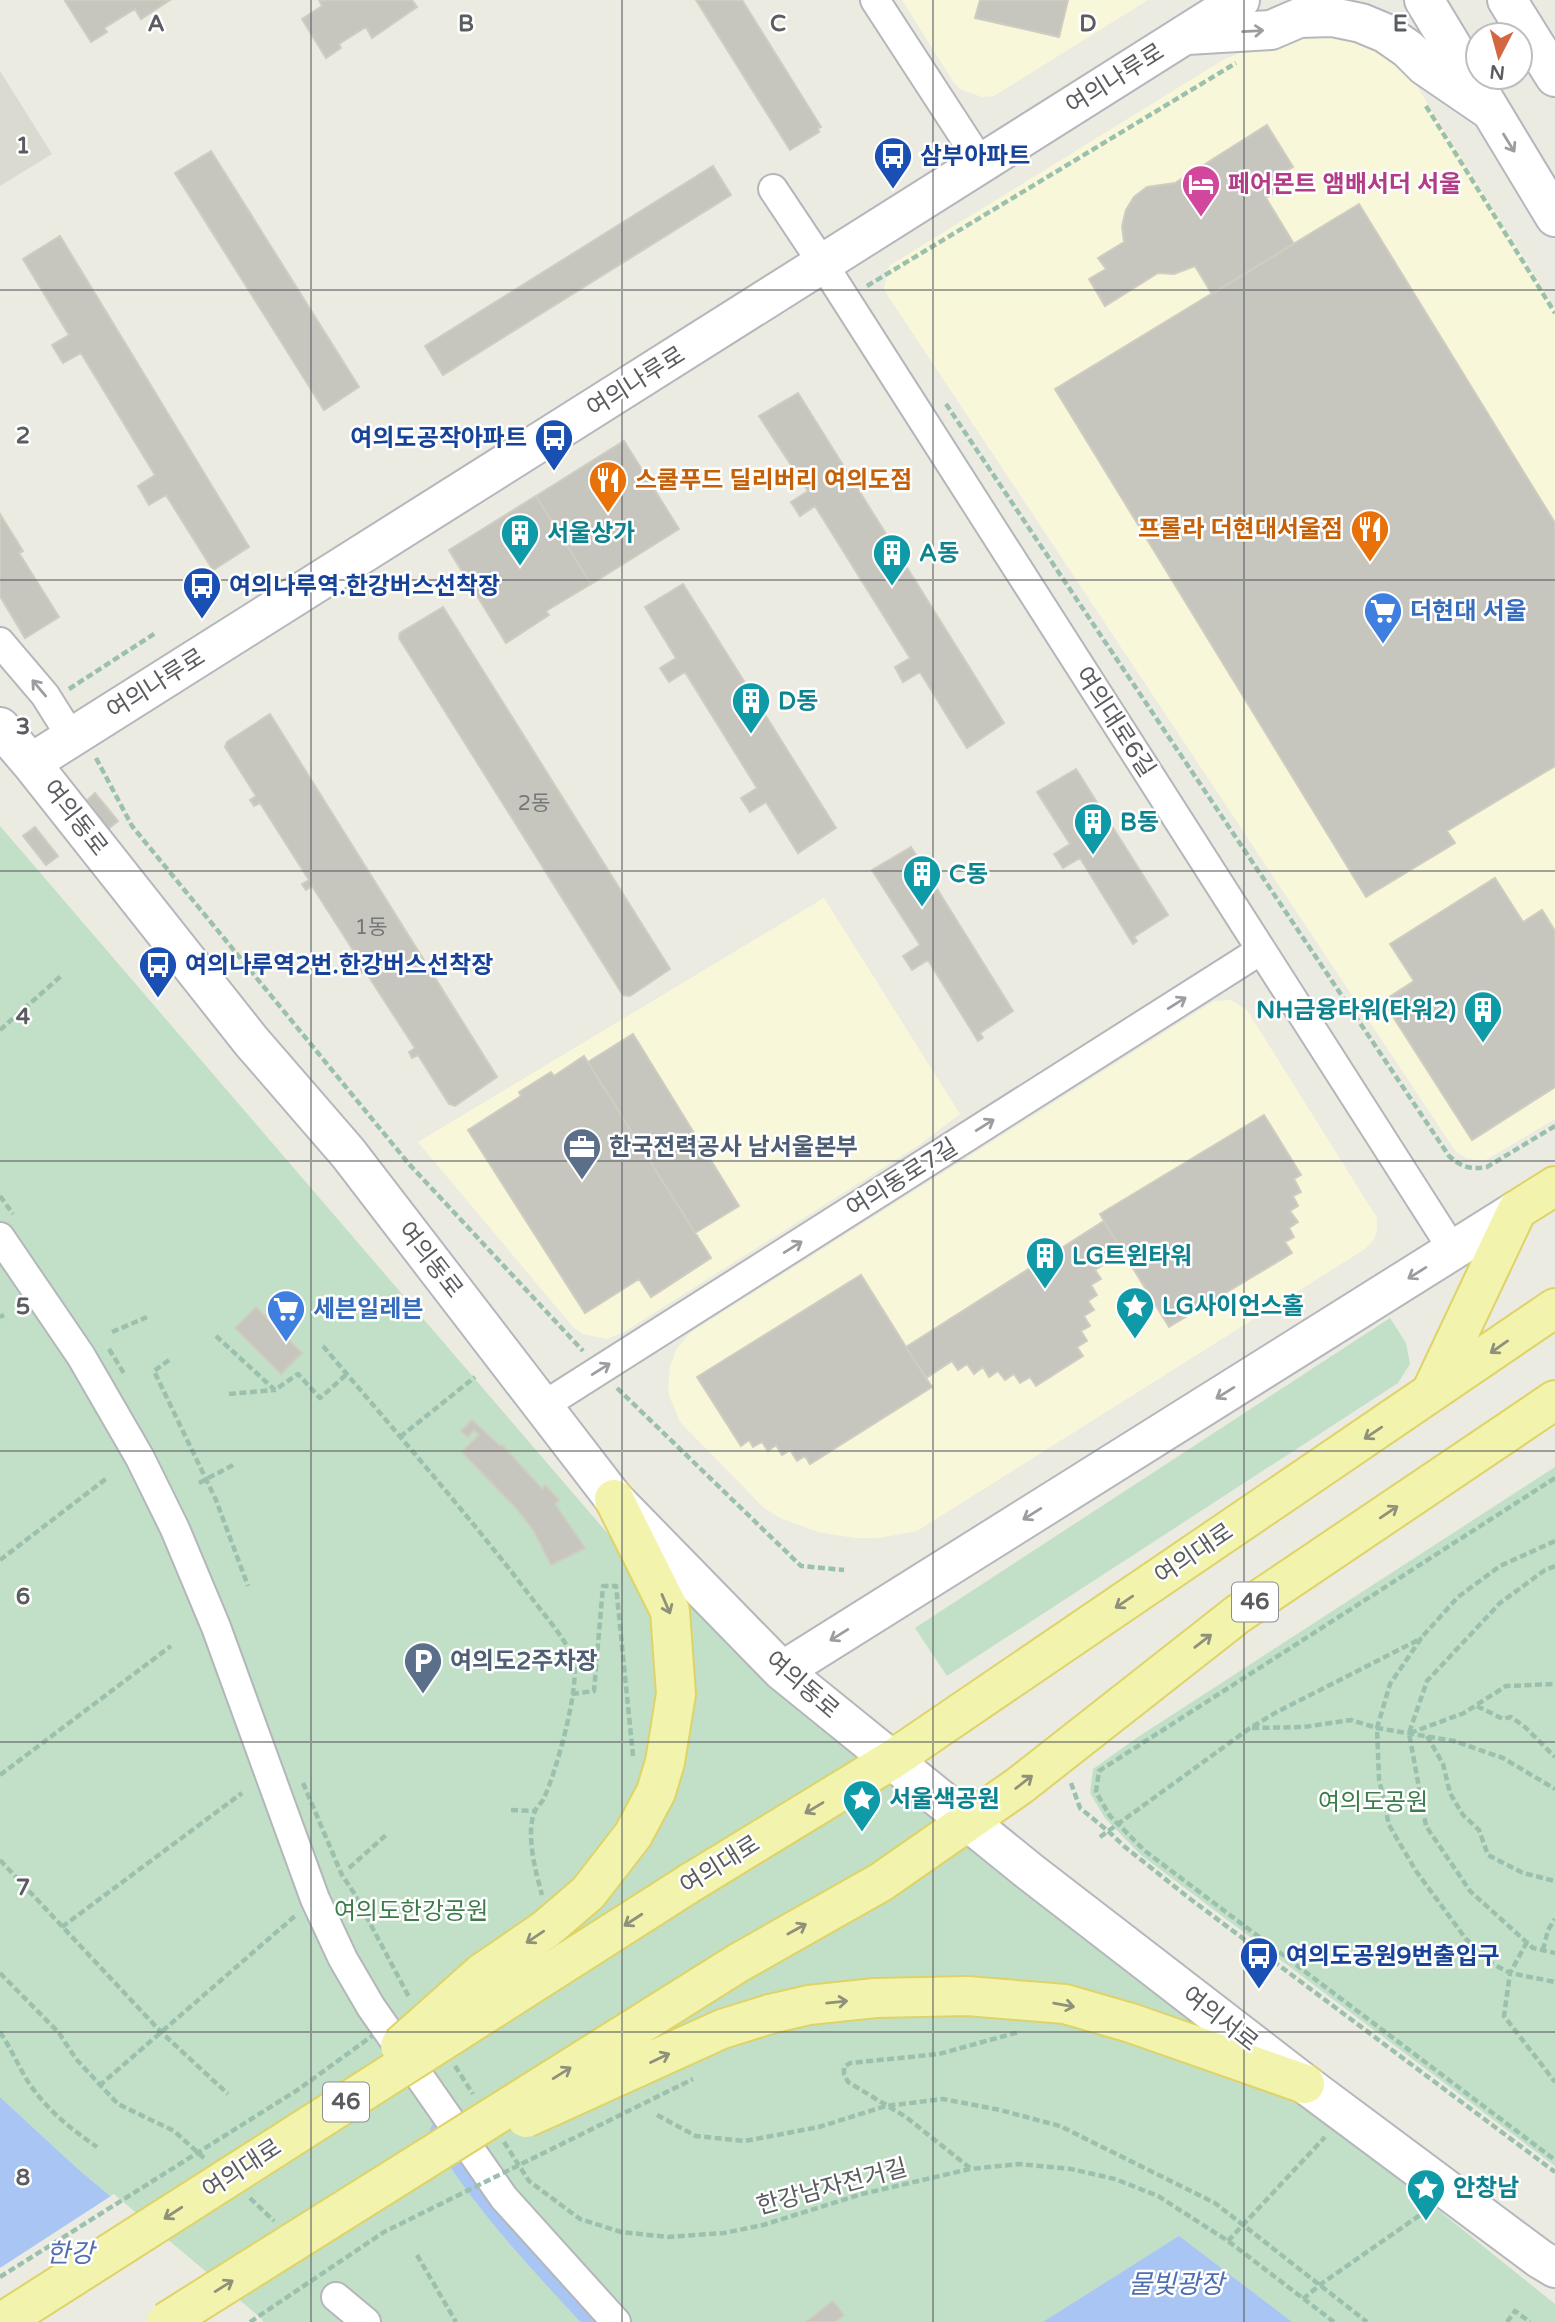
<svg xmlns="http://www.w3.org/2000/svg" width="1555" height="2322" font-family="'Varela Round','Noto Sans KR',sans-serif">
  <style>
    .commercial { fill: #f9f7d9 }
    .education { fill: #dadad0 }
    .green { fill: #c1e0c7 }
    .water { fill: #a9c5f4 }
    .pier { fill: #ebebe2 }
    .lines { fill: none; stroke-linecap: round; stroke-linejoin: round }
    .canal { stroke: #a9c5f4; stroke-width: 24 }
    .building { fill: #c6c5be; stroke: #cfcdc1; stroke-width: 2 }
    .street-casing { stroke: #b4b6ba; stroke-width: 32 }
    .secondary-casing { stroke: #b5b7bc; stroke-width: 42 }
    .primary-casing { stroke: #dfd367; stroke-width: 42 }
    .path { stroke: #9bc0ad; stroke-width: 4.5; stroke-dasharray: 7 3.5; stroke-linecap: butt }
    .street { stroke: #fff; stroke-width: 28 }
    .secondary { stroke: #fff; stroke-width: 38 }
    .primary { stroke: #f2f4ad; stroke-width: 38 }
    .primary-bridge-casing { stroke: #dfd367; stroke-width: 42; stroke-linecap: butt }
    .path-bridge { stroke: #9bc0ad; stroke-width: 4.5; stroke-dasharray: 7 3.5; stroke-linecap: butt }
    .primary-bridge { stroke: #f2f4ad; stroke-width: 38 }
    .oneway { stroke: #9c9da0 }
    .oneway2 { stroke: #8f917b }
    .grid { fill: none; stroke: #5a5c60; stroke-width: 2; stroke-opacity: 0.55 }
    .labels { text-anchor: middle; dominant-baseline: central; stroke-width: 5; stroke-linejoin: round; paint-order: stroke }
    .number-label { font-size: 21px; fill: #757678 }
    .shield { fill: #fff; stroke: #8c8d90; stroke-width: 2 }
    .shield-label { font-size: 23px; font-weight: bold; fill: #5a5c60 }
    .street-label { font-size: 24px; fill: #5a5c60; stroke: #fff }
    .transit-label { font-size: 24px; font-weight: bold; fill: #164399; stroke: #fff; text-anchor: start }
    .hotel-label { font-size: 24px; font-weight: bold; fill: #b23c85; stroke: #fff; text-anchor: start }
    .food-label { font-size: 24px; font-weight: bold; fill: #c56008; stroke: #fff; text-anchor: start }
    .culture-label { font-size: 24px; font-weight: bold; fill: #0d838f; stroke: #fff; text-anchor: start }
    .shop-label { font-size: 24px; font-weight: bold; fill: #366cbe; stroke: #fff; text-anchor: start }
    .service-label { font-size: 24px; font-weight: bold; fill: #4e5e75; stroke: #fff; text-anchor: start }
    .park-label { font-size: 24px; fill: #3e7c4c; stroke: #fff }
    .water-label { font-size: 26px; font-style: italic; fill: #506eb3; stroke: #fff }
    .grid-label { font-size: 23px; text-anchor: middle; font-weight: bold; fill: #5a5c60; stroke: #fff; stroke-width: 5; stroke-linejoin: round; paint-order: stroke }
  </style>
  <rect width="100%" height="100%" fill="#ebebe2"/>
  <path class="commercial" d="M902 0H1148L994 96 982 97 962 90 954 83Z
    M1288 32 1361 37 1403 64 1555 308V1119L1484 1161 1468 1159 1456 1152 886 293 884 288 889 266 1223 60Z
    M824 898 960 1114 919 1145 624 1332 607 1339 583 1334 573 1327 418 1142Z
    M1231 1000 1247 1010 1377 1218V1232L1373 1241 1365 1249 917 1531 879 1538H855L818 1532 780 1518 764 1508 680 1422 670 1398 668 1388 670 1366 677 1348 690 1333 1214 1001Z"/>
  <path class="education" d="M0 71 52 154 0 186Z"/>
  <path class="green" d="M0 826 627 1556 1555 2304V2322H260L78 2169 0 2097Z
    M1390 1318 1406 1343 1410 1364 1398 1383 947 1676 915 1628Z
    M1555 1467V2166L1141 1855 1105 1818 1090 1793 1093 1769 1138 1737Z"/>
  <path class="water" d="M0 2097 78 2169 260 2322H0Z
    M1179 2236 1292 2322H1043Z"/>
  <path class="pier" d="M114 2194 262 2319 263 2322H0V2268Z"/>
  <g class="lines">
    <path class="canal" d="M442 2132C485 2203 541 2262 597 2322"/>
  </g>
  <path class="building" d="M66 0H170L141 19 135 9 104 28 107 32 91 42 65 1Z
    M319 0H412L417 7 372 38 366 27 339 44 341 48 326 58 302 19 322 6Z
    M696 0H742L821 127 818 128 819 132 790 150Z
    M980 0H1068L1059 37 975 18Z
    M1267 125 1293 167 1273 179 1280 190 1266 198 1294 244 1212 294 1195 266 1174 274 1158 273 1105 306 1089 279 1106 269 1098 258 1124 242 1122 226 1126 210 1134 197 1147 187 1175 183Z
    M211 151 359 387 324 410 175 173Z
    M713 166 731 195 443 375 425 346Z
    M1359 204 1555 523V766L1447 831 1455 843 1366 897 1055 389Z
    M60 236 249 547 213 570 166 495 149 505 138 486 155 475 81 353 63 363 52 345 69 335 23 259Z
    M798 393 1004 723 967 748 920 672 903 682 895 667 910 658 815 506 800 516 791 502 808 491 759 416Z
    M624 441 679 529 591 584 536 496Z
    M536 496 591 584 546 611 549 615 506 643 449 550Z
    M0 514 23 551 19 553 59 617 25 638 0 596Z
    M683 584 836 828 798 853 766 802 750 812 741 798 757 788 685 672 669 682 660 668 676 658 645 607Z
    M443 607 670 969 630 996 623 995 399 638 400 633Z
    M270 714 497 1077 455 1106 449 1104 418 1055 412 1058 409 1052 415 1048 365 971 360 974 356 969 362 964 312 886 306 890 302 884 309 880 260 803 254 806 250 800 256 796 225 747 227 742Z
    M1076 769 1168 915 1134 937 1137 941 1133 944 1080 858 1063 868 1054 854 1070 844 1037 792Z
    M95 793 118 821 108 829 85 802Z
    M35 827 58 856 46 865 23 836Z
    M911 847 1013 1011 980 1033 983 1038 978 1041 928 960 912 970 903 956 920 945 872 870Z
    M1495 878 1523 922 1542 910 1555 931V1087L1472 1140 1383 1001 1414 981 1390 944Z
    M633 1034 739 1206 695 1233 588 1062Z
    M584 1056 711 1258 651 1297 639 1279 585 1313 468 1130 521 1096 519 1092 551 1072 554 1076Z
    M1264 1115 1301 1175 1294 1179 1301 1192 1293 1196 1298 1206 1290 1211 1298 1222 1289 1228 1294 1237 1285 1242 1292 1253 1169 1327 1123 1252 1095 1270 1101 1279 1091 1285 1097 1295 1088 1301 1094 1310 1084 1316 1090 1326 1081 1331 1087 1341 1077 1347 1083 1356 1036 1386 1030 1377 1020 1383 1014 1374 1005 1380 998 1371 989 1377 983 1367 974 1374 967 1364 958 1370 952 1361 926 1378 932 1387 810 1464 805 1456 797 1461 790 1450 782 1455 776 1445 768 1451 762 1442 753 1447 749 1440 741 1446 697 1377 861 1275 906 1347 1104 1221 1100 1214Z
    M1104 1221 1123 1252 1095 1270 1101 1279 1091 1285 1097 1295 1088 1301 1094 1310 1084 1316 1090 1326 1081 1331 1087 1341 1077 1347 1083 1356 1036 1386 1030 1377 1020 1383 1014 1374 1005 1380 998 1371 989 1377 983 1367 974 1374 967 1364 958 1370 952 1361 926 1378 906 1347Z
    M256 1307 302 1353 281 1374 235 1328Z
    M472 1420 500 1446 502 1445 542 1489 545 1485 559 1500 555 1504 585 1548 551 1565 534 1531 517 1509 462 1452 479 1435 474 1430 468 1437 461 1431Z
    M833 2301 844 2315 835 2322H806Z"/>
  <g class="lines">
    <g class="street-casing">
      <path id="street" d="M875 0 981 163
        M773 189 823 264 1453 1250
        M0 642 45 695 72 738
        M0 1237 81 1356 140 1458 175 1529 216 1627 315 1899 343 1959 371 2007 504 2198 616 2322
        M543 1406 1261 950
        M336 2297 366 2322"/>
    </g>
    <g class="secondary-casing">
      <path id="secondary" d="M1424 0 1555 217
        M1507 0 1555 77
        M1187 35 1271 30 1299 18 1332 17 1361 23 1385 33 1408 49 1425 66 1488 109
        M0 727 31 763 251 1041 348 1153 614 1499 782 1671 1029 1871 1305 2084 1540 2259 1555 2268
        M31 763 1240 0
        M782 1671 1517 1210"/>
    </g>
    <g class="primary-casing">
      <path id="primary" d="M1431 1392 1517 1210 1555 1186
        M614 1499 670 1611 676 1694 665 1762 656 1792 633 1835
        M690 1883 893 1759 1555 1308
        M738 1963 881 1882 1019 1786 1238 1614 1555 1400
        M770 2014 809 2005 875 1998 967 1996 1065 2004 1131 2023 1305 2084"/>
    </g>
    <path class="path" d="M1426 106 1555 313
      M867 286 1236 63
      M946 404 1449 1156C1461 1167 1471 1170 1487 1167L1555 1126
      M69 689 157 632
      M96 758 132 826 409 1164 583 1351
      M0 1030 61 976
      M0 1196 13 1214
      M0 1317 4 1315
      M112 1332 147 1317
      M216 1336 275 1390 298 1374 320 1398 347 1374
      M323 1346C394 1430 467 1513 534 1601 545 1616 571 1645 574 1663 579 1691 556 1772 544 1798 542 1803 537 1806 535 1811 525 1833 536 1873 542 1895
      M109 1349 125 1375
      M169 1360 154 1371 216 1500 248 1586
      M617 1388 801 1566 844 1570
      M229 1394 274 1390
      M400 1437 475 1377
      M1555 1478 1099 1771 1096 1792 1110 1816 1145 1851 1555 2160
      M199 1483 235 1464
      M1555 1541 1500 1566 1458 1597 1422 1637 1390 1684 1377 1728 1379 1779 1389 1825 1416 1871 1466 1939 1493 1964 1510 1973 1555 1982
      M0 1560 107 1478
      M1555 1566 1545 1570 1500 1603 1427 1681 1409 1733 1426 1826 1470 1891 1533 1948 1555 1953
      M572 1694 594 1691 603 1586H616L633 1756
      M1477 1706 1503 1719 1511 1717 1525 1727 1555 1757
      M1252 1728 1304 1727 1351 1720 1377 1728 1454 1741 1503 1758 1555 1789
      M1410 1733 1464 1713 1506 1686 1555 1684
      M1427 1736 1443 1764 1450 1793 1463 1815 1479 1830 1488 1855 1523 1873 1555 1881
      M0 1775 171 1646
      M303 1783 342 1875 354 1893 409 1997
      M1071 1783 1080 1808 1108 1831 1125 1847 1189 1898 1555 2172
      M511 1810 535 1811
      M1100 1837 1250 1728 1275 1713 1422 1638
      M0 1860 161 2032 228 2094
      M349 1868 386 1835
      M62 1927 242 1793
      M1527 1942 1510 1973 1504 2016 1555 2082
      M1543 1950 1548 1930 1555 1919
      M0 1973 59 2033 76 2059 118 2104 174 2131 204 2158
      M0 2032C9 2046 16 2060 24 2075 42 2106 68 2127 97 2147
      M455 2066 473 2094
      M99 2086 295 1916
      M657 2115 696 2136 745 2141 819 2127 886 2106 943 2099 1000 2110 1060 2126 1215 2203 1367 2322
      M504 2142 529 2181 580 2219 621 2232 668 2237 724 2233 763 2225 862 2194 970 2169 1019 2164 1071 2169 1115 2179 1158 2196 1228 2241 1334 2322
      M970 2168 906 2117 848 2082 844 2074V2067L850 2063 939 2054 1019 2032
      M250 2198 274 2221
      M1228 2241 1325 2137
      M417 2255 456 2322
      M1303 2299 1321 2284 1423 2213
      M1507 2322 1515 2311 1530 2322"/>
    <use href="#street" class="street"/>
    <use href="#secondary" class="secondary"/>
    <use href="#primary" class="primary"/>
    <g class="primary-bridge-casing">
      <path id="primary-bridge" d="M400 2046 482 1973 546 1929 588 1893 633 1835
        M526 2118 722 2029 770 2014
        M2 2322 690 1883
        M166 2322 738 1963"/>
    </g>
    <path class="path-bridge" d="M0 2277 299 2089 372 2036
      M250 2322 384 2232 693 2079"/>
    <use href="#primary-bridge" class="primary-bridge"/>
  </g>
  <defs><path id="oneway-shaft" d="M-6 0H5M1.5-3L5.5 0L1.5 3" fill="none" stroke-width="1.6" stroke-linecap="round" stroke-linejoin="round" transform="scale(1.75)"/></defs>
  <g class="oneway">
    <use href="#oneway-shaft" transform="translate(1253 31) rotate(-3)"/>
    <use href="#oneway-shaft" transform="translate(1509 143) rotate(58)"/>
    <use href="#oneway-shaft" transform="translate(39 688) rotate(-130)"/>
    <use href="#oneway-shaft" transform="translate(1177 1003) rotate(-32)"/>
    <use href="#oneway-shaft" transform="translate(985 1125) rotate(-32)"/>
    <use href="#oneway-shaft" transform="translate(793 1247) rotate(-32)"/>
    <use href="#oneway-shaft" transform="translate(1417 1273) rotate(148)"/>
    <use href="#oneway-shaft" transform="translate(601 1369) rotate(-32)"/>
    <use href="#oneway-shaft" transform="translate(1225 1393) rotate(148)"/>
    <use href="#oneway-shaft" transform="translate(1032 1514) rotate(148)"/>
    <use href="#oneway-shaft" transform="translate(839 1635) rotate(148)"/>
  </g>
  <g class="oneway2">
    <use href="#oneway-shaft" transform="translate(1499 1347) rotate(145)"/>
    <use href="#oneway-shaft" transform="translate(1373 1433) rotate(146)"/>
    <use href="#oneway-shaft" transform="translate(1389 1512) rotate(-34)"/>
    <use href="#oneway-shaft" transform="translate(1124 1602) rotate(146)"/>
    <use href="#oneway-shaft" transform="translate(666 1604) rotate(67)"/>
    <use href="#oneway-shaft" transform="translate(1203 1641) rotate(-38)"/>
    <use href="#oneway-shaft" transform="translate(1024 1782) rotate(-38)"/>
    <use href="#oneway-shaft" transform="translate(814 1808) rotate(149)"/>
    <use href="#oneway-shaft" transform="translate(633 1920) rotate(147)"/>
    <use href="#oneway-shaft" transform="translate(797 1929) rotate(-29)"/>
    <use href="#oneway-shaft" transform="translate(535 1937) rotate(146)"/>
    <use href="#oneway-shaft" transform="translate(837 2002) rotate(-6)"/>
    <use href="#oneway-shaft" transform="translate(1064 2005) rotate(10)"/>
    <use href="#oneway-shaft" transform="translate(660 2058) rotate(-25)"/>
    <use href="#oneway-shaft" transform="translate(562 2073) rotate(-32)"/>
    <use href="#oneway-shaft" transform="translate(173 2213) rotate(147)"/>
    <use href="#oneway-shaft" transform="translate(224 2286) rotate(-32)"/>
  </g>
  <path class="grid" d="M311 0V2322M622 0V2322M933 0V2322M1244 0V2322M0 290H1555M0 580H1555M0 871H1555M0 1161H1555M0 1451H1555M0 1742H1555M0 2032H1555"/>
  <defs>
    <g id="bus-pin" transform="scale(2.0125)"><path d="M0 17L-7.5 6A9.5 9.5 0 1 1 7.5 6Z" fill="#1a4fb4" stroke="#fff"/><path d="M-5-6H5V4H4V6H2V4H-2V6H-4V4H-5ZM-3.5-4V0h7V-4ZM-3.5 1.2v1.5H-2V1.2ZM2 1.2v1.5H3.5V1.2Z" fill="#fff"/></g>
    <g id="hotel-pin" transform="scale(2.0125)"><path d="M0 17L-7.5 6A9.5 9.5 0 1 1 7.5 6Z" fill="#d1479c" stroke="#fff"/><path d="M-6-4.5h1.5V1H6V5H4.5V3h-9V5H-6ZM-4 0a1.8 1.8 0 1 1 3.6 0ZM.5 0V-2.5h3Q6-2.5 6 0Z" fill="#fff"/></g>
    <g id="restaurant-pin" transform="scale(2.0125)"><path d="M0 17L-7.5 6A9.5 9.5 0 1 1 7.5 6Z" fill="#e8710a" stroke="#fff"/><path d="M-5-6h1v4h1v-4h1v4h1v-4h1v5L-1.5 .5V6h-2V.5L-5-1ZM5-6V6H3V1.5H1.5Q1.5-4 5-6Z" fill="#fff"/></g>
    <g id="building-pin" transform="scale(2.0125)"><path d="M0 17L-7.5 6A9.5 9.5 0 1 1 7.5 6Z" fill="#0f9aa8" stroke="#fff"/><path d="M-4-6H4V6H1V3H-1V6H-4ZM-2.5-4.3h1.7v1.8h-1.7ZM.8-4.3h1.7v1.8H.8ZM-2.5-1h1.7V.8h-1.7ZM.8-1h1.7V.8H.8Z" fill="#fff"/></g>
    <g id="supermarket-pin" transform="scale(2.0125)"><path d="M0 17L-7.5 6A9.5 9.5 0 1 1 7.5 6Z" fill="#3f7fe0" stroke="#fff"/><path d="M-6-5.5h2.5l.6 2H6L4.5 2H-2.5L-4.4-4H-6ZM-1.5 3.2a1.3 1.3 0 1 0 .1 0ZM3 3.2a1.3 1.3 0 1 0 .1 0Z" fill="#fff"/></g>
    <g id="office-pin" transform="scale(2.0125)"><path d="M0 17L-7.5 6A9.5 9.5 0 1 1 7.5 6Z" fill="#5c6f8a" stroke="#fff"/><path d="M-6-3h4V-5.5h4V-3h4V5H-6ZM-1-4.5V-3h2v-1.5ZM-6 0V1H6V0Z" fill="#fff"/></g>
    <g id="sight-pin" transform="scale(2.0125)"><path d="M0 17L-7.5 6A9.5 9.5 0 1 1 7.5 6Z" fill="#0f9aa8" stroke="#fff"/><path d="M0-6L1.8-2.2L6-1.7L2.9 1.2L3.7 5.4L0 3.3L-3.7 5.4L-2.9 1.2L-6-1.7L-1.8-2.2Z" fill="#fff"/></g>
    <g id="parking-pin" transform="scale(2.0125)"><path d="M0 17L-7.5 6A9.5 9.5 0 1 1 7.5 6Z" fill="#5c6f8a" stroke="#fff"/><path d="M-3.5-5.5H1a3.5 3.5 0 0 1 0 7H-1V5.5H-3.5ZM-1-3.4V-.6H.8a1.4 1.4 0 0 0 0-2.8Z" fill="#fff"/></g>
  </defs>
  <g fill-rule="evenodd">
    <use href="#bus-pin" x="893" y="156"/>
    <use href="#hotel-pin" x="1201" y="184"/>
    <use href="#bus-pin" x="554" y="438"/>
    <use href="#restaurant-pin" x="608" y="480"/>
    <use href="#restaurant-pin" x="1370" y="529"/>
    <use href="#building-pin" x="520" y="533"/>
    <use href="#building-pin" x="892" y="553"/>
    <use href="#bus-pin" x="202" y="586"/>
    <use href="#supermarket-pin" x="1383" y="611"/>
    <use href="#building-pin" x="751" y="701"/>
    <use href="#building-pin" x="1093" y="822"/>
    <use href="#building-pin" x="922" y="874"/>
    <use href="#bus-pin" x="158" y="965"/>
    <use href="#building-pin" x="1483" y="1010"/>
    <use href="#office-pin" x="582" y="1147"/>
    <use href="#building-pin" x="1045" y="1256"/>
    <use href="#sight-pin" x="1135" y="1306"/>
    <use href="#supermarket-pin" x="286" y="1309"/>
    <use href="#parking-pin" x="423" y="1661"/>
    <use href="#sight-pin" x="862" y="1799"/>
    <use href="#bus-pin" x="1259" y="1956"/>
    <use href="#sight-pin" x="1426" y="2188"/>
  </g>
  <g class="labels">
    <g class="number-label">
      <text x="534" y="803">2동</text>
      <text x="371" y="927">1동</text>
    </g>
    <g class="shield">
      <rect x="1232" y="1582.5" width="46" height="39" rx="5"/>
      <rect x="323" y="2082.5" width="46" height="39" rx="5"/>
    </g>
    <g class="shield-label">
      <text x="1255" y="1602">46</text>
      <text x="346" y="2102">46</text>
    </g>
    <g class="street-label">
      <text transform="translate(1115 79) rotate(-32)">여의나루로</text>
      <text transform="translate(636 382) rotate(-32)">여의나루로</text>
      <text transform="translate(156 684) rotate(-32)">여의나루로</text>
      <text transform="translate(1115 722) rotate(57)">여의대로6길</text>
      <text transform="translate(75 818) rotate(52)">여의동로</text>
      <text transform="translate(902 1178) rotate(-32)">여의동로7길</text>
      <text transform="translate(430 1260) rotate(52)">여의동로</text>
      <text transform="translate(1194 1554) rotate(-34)">여의대로</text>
      <text transform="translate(802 1685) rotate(41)">여의동로</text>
      <text transform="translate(720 1865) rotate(-32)">여의대로</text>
      <text transform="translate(1220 2019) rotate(38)">여의서로</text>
      <text transform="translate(242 2169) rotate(-33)">여의대로</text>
      <text transform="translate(832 2187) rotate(-15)">한강남자전거길</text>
    </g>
    <g class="transit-label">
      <text x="920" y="156">삼부아파트</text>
      <text x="527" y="438" text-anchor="end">여의도공작아파트</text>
      <text x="229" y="586">여의나루역.한강버스선착장</text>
      <text x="185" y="965">여의나루역2번.한강버스선착장</text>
      <text x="1286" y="1956">여의도공원9번출입구</text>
    </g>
    <g class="hotel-label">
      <text x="1228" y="184">페어몬트 앰배서더 서울</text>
    </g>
    <g class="food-label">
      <text x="635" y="480">스쿨푸드 딜리버리 여의도점</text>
      <text x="1343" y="529" text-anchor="end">프롤라 더현대서울점</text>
    </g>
    <g class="culture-label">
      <text x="547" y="533">서울상가</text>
      <text x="919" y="553">A동</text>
      <text x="778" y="701">D동</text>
      <text x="1120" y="822">B동</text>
      <text x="949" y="874">C동</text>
      <text x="1456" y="1010" text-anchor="end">NH금융타워(타워2)</text>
      <text x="1072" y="1256">LG트윈타워</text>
      <text x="1162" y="1306">LG사이언스홀</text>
      <text x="889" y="1799">서울색공원</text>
      <text x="1453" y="2188">안창남</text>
    </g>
    <g class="shop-label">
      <text x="1410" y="611">더현대 서울</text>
      <text x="313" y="1309">세븐일레븐</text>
    </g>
    <g class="service-label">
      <text x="609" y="1147">한국전력공사 남서울본부</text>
      <text x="450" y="1661">여의도2주차장</text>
    </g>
    <g class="park-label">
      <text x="1373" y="1802">여의도공원</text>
      <text x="411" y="1911">여의도한강공원</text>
    </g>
    <g class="water-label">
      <text x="70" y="2253">한강</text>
      <text x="1176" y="2284">물빛광장</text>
    </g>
  </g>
  <g class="grid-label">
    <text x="156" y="31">A</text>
    <text x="466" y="31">B</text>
    <text x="778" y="31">C</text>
    <text x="1088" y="31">D</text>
    <text x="1400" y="31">E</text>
    <text x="23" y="153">1</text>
    <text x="23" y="443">2</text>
    <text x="23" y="734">3</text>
    <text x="23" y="1024">4</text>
    <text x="23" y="1314">5</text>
    <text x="23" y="1604">6</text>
    <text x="23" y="1895">7</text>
    <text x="23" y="2185">8</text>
  </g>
  <g transform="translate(1499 56) rotate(186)"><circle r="33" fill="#ffffff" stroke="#bdbebf" stroke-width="2"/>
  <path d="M0-5L12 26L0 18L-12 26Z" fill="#d26740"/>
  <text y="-10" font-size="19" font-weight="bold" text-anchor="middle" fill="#5a5c60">N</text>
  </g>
</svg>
